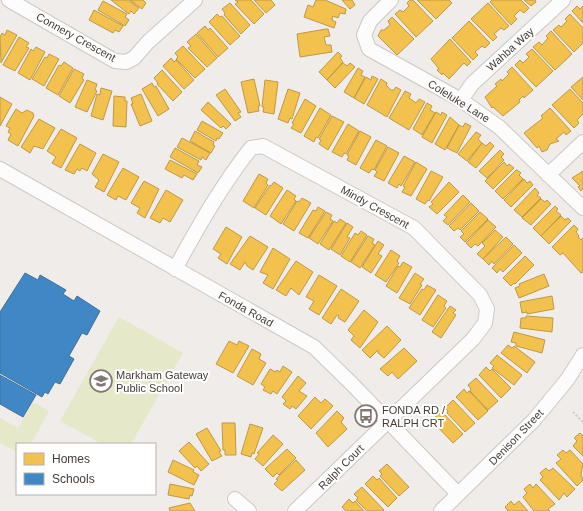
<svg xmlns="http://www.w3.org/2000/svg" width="583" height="511" font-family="Arial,sans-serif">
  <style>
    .green { fill: #e6e9c9 }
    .homes { fill: #f2c14e; stroke: #be9947 }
    .schools { fill: #3f88c5; stroke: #41719a }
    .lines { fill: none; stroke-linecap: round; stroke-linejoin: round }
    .minor-casing { stroke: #ccc8c5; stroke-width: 16 }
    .path { stroke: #cecac7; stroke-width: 2; stroke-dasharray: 2 2; stroke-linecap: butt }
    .minor { stroke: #fdfcfc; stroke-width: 14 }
    .labels { text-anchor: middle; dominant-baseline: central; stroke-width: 4; stroke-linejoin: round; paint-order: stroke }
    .street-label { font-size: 11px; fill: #463b36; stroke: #fff }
    .poi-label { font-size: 11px; fill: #463b36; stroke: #fff; text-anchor: start }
  </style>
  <rect width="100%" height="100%" fill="#f0ece9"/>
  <path class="green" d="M119 317 183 353 131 444H102L60 421Z
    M33 402 49 411 31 444H17V452L0 443V418L18 428Z"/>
  <path class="homes" d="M111 0H128L139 8 134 14 131 11 129 14Z
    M130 0H143L146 3 142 9Z
    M235 0H251L264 14 254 24 235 4 238 2Z
    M254 0H271L275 5 266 13Z
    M316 0H325L346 9 345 14 340 13 338 18 333 16 332 20 336 22 334 28 304 17 308 5 313 7Z
    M342 0H352L355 5 350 9Z
    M410 0H413L433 21 416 37 395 14 400 10 403 12 409 6 407 3Z
    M417 0H449L452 3 436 19Z
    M492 0H521L529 8 524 13 520 10 514 16 517 19 511 25 490 2Z
    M524 0H535L536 2 531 6Z
    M103 1 127 14 125 17 129 20 125 26 98 10Z
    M230 3 250 25 241 34 224 15 225 13 222 9Z
    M488 3 509 26 504 30 501 28 494 34 497 37 493 41 471 19Z
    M577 6 580 9 583 6V23L572 11Z
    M94 10 123 26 119 32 115 30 113 33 89 20Z
    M217 14 220 17 222 16 240 36 230 45 209 22Z
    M570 14 583 28V43L574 52 553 30 559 25 561 27 567 21 565 19Z
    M392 17 414 39 397 55 378 36 381 30H384L390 25 388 21Z
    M469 21 490 43 485 48 482 46 475 52 478 55 473 60 452 38Z
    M205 26 208 30 210 28 228 48 218 57 197 33Z
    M326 29H328L330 36 324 37 326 45H331L332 52 300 57 297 34Z
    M7 30 17 35 1 63 0 37 2 33 5 35Z
    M551 31 572 54 555 70 533 47 539 42 542 45 548 38 546 36Z
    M196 34 217 58 207 67 188 48 191 46 187 42Z
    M19 37 29 43 26 47 29 48 15 71 3 65Z
    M450 39 471 62 467 66 464 63 449 79 443 73 442 75 437 70 439 69 431 59Z
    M183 46 205 69 195 78 176 59 178 57 175 53Z
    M36 47 45 52 30 80 18 73 31 49 33 51Z
    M532 49 553 71 536 87 515 65 520 60 523 63 529 57 526 54Z
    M338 52 342 56 340 58 343 62 327 80 319 72Z
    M49 54 59 59 44 86 32 79 45 57 47 58Z
    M171 58 174 62 176 60 194 80 184 89 163 66Z
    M64 62 73 68 58 95 46 88 59 65 61 66Z
    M343 63 347 66 350 63 355 67 335 88 327 80Z
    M512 67 533 90 524 98 523 96 519 100 520 102 503 116 493 107 492 108 485 97 497 86 495 84 501 79 502 81 509 74 507 72Z
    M358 68 363 71 361 75 365 77 354 98 344 92Z
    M74 69 84 74 82 78 84 80 70 103 59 96Z
    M162 70 182 92 173 101 157 84 158 83 154 78Z
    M372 76 378 79 364 104 354 98 366 77 371 80Z
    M583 77V100L571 87Z
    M254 79 260 106H258L259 111 248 113 241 82Z
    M381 79 387 83 386 85 391 90H394L396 87 401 90 387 117 367 105Z
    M87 80 97 84 95 90 97 91 87 112 75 107Z
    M265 80 278 82 274 114 263 112 264 107H262Z
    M152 83 154 87 156 86 169 109 158 116 142 89Z
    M101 88 112 91 103 120 91 116 97 94 100 95Z
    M225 89 241 112 238 113 241 117 235 121 216 95Z
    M288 89 300 93 292 119 290 118 288 123 278 119Z
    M570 89 583 103V114L577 120 579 123 574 128 552 105Z
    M405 91 411 94 409 98 416 103 419 99 425 102 409 130 389 118Z
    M141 94 152 121 140 126 131 104H133L131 98Z
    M114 96 125 97V101H127L126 127 113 126Z
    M0 97 12 104 0 126Z
    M305 99 316 106 301 133 291 128 294 124 292 123Z
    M208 102 231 124 226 129 223 126 221 128 201 110Z
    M427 103 432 106 430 110 435 113 422 135 413 129Z
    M320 108 331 115 318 138 316 137 314 142 304 136Z
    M550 108 571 131 566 135 564 132 556 139 559 141 550 144 547 150 542 152 539 146 537 148 524 133 543 118 541 116Z
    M16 109 22 113 27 110 33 113 34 116 18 146 8 140 11 134 8 132 10 128 6 126Z
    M436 112 441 115 442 112 447 115 432 143 422 137Z
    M332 116 344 122 328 150 319 144 321 140 319 139Z
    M450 117 459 125 445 150 435 144Z
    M39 119 55 128 43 149 34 146 30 153 21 147Z
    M202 121 223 133 219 139 217 138 216 141 197 130Z
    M465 123 471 126 457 153 447 148 459 125 463 127Z
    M348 124 359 131 346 154 344 153 342 157 332 152Z
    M61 129 77 138 61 168 52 163 56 157 47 151Z
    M195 131 214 142 213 145 215 146 211 153 190 141Z
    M360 131 371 137 356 165 347 160 349 156 347 155Z
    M476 132 481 135 478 139 482 143 467 161 458 154Z
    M182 138 210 153 206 160 202 157 201 160 177 147Z
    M376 140 387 146 374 170 372 169 369 173 360 168Z
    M490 142 494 146 476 168 468 162 482 143 486 146Z
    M80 144 96 153 87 171 82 168 80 171 77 169 74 174 65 170Z
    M388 147 399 153 384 181 374 176 377 172 375 170Z
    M175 148 199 161 197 165 202 167 198 173 170 157Z
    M500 150 504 154 501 157 504 160 487 178 479 171Z
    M103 154 119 162 104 192 95 187 99 180 92 174Z
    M404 156 415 162 401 186 399 184 397 188 388 183Z
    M170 160 197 174 193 180 184 175 182 178 165 169Z
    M416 162 427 169 411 196 402 192 405 187 403 186Z
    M504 162 507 166 509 164 514 168 493 189 485 181Z
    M123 168 139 177 126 200 118 196 116 200 107 195Z
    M516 170H517L521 173 519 175 523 179 503 199 495 191Z
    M431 171 443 177 429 201 428 200 425 204 416 199Z
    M583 171V189L581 191 578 187 580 186 572 178Z
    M259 174 268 179 266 183 268 185 254 208 243 201Z
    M524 179 527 183 530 181 533 185 511 207 504 200Z
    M144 181 159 189 145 218 137 213 140 208 131 203Z
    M274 182 283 188 266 215 255 208 270 185 271 186Z
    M449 182 459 192 437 214 429 207 433 204 431 202Z
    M535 188 539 193 537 195 541 198 522 217 514 210Z
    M166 190 183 200 170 222 163 218 160 223 150 218Z
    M287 190 296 196 294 199 296 201 281 224 270 216Z
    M463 195 470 202 448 225 443 221 447 217 444 215Z
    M302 198 311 203 294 231 283 224 297 201 299 202Z
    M541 199 545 202 547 200 551 204 531 225 522 218Z
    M471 203 479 211 460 230 458 228 454 231 449 226Z
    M555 206 558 209 556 211 561 215 541 236 533 228Z
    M318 207 325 211 308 238 299 233 313 210 316 211Z
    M326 212 332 215 330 219 333 221 318 244 309 238Z
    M480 212 488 219 465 242 460 237 464 234 461 231Z
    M561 216 565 220 568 218 571 221 549 244 541 236Z
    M340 219 346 223 329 250 320 244 334 221 337 223Z
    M488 220 496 227 478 246 475 244 471 248 466 243Z
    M347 223 353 227 347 237 350 238 340 255 331 249Z
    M574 225 578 229 576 232 579 236 578 237 581 240 583 238V272L581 273 563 253 560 255 552 247Z
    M226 227 242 237 227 264 218 258 221 254 213 249Z
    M495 230 503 237 483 259 477 254 485 246 482 243Z
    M361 231 367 235 350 262 341 256 355 233 358 235Z
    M250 236 268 247 253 270 247 266 245 262 240 270 230 264Z
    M368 236 374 239 372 243 375 245 360 268 351 262Z
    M506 237 513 244 494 264 492 261 489 265 483 259Z
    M378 241 384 245 378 254 382 256 371 273 362 267Z
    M514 245 522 253 503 272 500 269 497 273 492 268Z
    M273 248 290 259 273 289 263 283 268 275 260 272Z
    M391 250 400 256 397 261 399 263 386 282 375 275Z
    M525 256 534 265 515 284 514 283 511 286 503 278Z
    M296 261 313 272 299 295 291 288 286 296 276 290Z
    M403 262 412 267 397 293 386 286 398 266 400 267Z
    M415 273 424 279 420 284 422 285 410 304 399 298Z
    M544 274 549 286 519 298 515 288 520 286 519 284Z
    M319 275 337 286 319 315 309 309 314 301 306 297Z
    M427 285 436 290 420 315 409 308 422 289 424 290Z
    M341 289 359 301 345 322 338 318 339 316 337 315 331 324 322 318Z
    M438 295 447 301 444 306 446 308 433 327 422 320Z
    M552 296 554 309 527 314V312L522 313 520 302Z
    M450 306 456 310 453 313 456 315 441 338 432 332Z
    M364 310 378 322 360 348 351 340 354 336 348 330Z
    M526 316 553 318 552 332 520 328 521 318H526Z
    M387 326 401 340 384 358 378 353V350L370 358 362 350Z
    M514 332 545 340 542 353 516 346V343L511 342Z
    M229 341 237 345 239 341 249 346 233 373 216 364Z
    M508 345 512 348 514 346 535 362 527 373 501 353Z
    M404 348 417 361 398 379 392 372 388 376 380 369Z
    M252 349 261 354 259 359 266 363 253 385 237 376Z
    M497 355 522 375 514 385 492 368 494 366 490 363Z
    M283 366 292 372 277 394 273 391 271 394 263 390 265 387 261 384 270 369 276 372 277 370 280 372Z
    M486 367 490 371 492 369 511 388 501 398 479 375Z
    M298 376 306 383 299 391 307 396 296 409 292 406 290 409 283 404 286 401 282 397Z
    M476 378 498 401 488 410 470 391 471 389 468 385Z
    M464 389 467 393 469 391 488 411 478 420 456 397Z
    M315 397 321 403 325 399 333 406 311 429 298 416Z
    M453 400 475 423 465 432 447 413 448 411 445 408Z
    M337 411 344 418 341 422 347 429 328 447 316 433Z
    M439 413 443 416 445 415 463 434 453 443 432 421Z
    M222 423H235L236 455H225V450H223Z
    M250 424 263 428 254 454 252 453 251 457 241 454Z
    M207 428 221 451 219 452 222 456 212 461 196 434Z
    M580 433 583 436V456L573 446 577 441 574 438Z
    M273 435 283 444 263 466 255 459 259 454 257 453Z
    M189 442 209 464 201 471 197 466 195 468 179 451Z
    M287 449 296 458 279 475 277 473 273 477 265 469Z
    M563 450 566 453 570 450 583 464 581 475 583 480 577 486 556 463 561 459 557 455Z
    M173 460 194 470 193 472 199 475 194 485 168 472Z
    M296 460 305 470 282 491 274 484 278 480 276 479Z
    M387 464 409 487 399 496 380 476 382 474 379 471Z
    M546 468 549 471 553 468 575 489 567 497 564 493 559 500 540 480 543 477 540 473Z
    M373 476 377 480 379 478 397 498 388 507 365 484Z
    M170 484 194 489 192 496 190 495 189 499 168 495Z
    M530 484 533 488 536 484 555 504 548 509 550 511H534L523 497 527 493 524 489Z
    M362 487 384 510 383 511H367L356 500 358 498 354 494Z
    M349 499 353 503 355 501 364 511H346L342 507Z
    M511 501 514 505 519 501 528 511H508L505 507Z
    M190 503 195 511H170L169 508Z"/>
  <path class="schools" d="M25 273 38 280 40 275 66 290 63 294 74 301 77 296 100 311 87 335 82 333 69 356 74 359 60 384 55 382 48 394 45 392 42 397 0 373V312Z
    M0 375 36 395 23 417 0 404Z"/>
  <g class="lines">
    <g class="minor-casing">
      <path id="minor" d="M9 0 115 61 126 62 134 58 148 42 195 0
        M391 0 370 21 364 35 369 49 461 100 499 127 583 208
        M461 100 472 84 563 0
        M0 169 314 347 352 384 458 494
        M548 175 583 142
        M175 269C198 227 221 186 251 148L263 146 414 228 480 295 487 309 485 323 473 339 295 511
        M235 499 249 511
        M441 511 534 420 567 380 583 355"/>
    </g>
    <path class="path" d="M573 412 583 422"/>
    <use href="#minor" class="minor"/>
  </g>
  <defs>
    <g id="school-ring" transform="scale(1.15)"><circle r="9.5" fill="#fff" stroke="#827975" stroke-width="1.5"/><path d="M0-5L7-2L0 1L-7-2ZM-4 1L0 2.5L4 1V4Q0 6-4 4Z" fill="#827975"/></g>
    <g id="bus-ring" transform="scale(1.15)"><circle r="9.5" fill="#fff" stroke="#827975" stroke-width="1.5"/><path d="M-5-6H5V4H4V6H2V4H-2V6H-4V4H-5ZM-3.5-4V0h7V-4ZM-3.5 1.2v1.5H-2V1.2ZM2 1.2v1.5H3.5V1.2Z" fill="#827975"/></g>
  </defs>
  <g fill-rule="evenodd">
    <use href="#school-ring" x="101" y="381"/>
    <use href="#bus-ring" x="366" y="416"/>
  </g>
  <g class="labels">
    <g class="street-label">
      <text transform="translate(76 37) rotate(29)">Connery Crescent</text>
      <text transform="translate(510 49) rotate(-42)">Wahba Way</text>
      <text transform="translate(459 101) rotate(32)">Coleluke Lane</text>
      <text transform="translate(375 207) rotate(29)">Mindy Crescent</text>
      <text transform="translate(246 309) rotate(29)">Fonda Road</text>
      <text transform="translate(516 437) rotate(-46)">Denison Street</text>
      <text transform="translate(341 467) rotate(-45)">Ralph Court</text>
    </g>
    <g class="poi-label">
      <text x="116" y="375">Markham Gateway<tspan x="116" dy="13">Public School</tspan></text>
      <text x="382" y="410">FONDA RD /<tspan x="382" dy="13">RALPH CRT</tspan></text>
    </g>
  </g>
  <rect x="16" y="443" width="140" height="52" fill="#ffffff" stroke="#b5b1af"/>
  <rect x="24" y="453" width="20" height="12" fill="#f2c14e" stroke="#b5b1af"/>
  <text x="52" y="463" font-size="12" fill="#463b36">Homes</text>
  <rect x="24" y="473" width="20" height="12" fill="#3f88c5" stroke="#b5b1af"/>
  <text x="52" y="483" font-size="12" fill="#463b36">Schools</text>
</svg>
